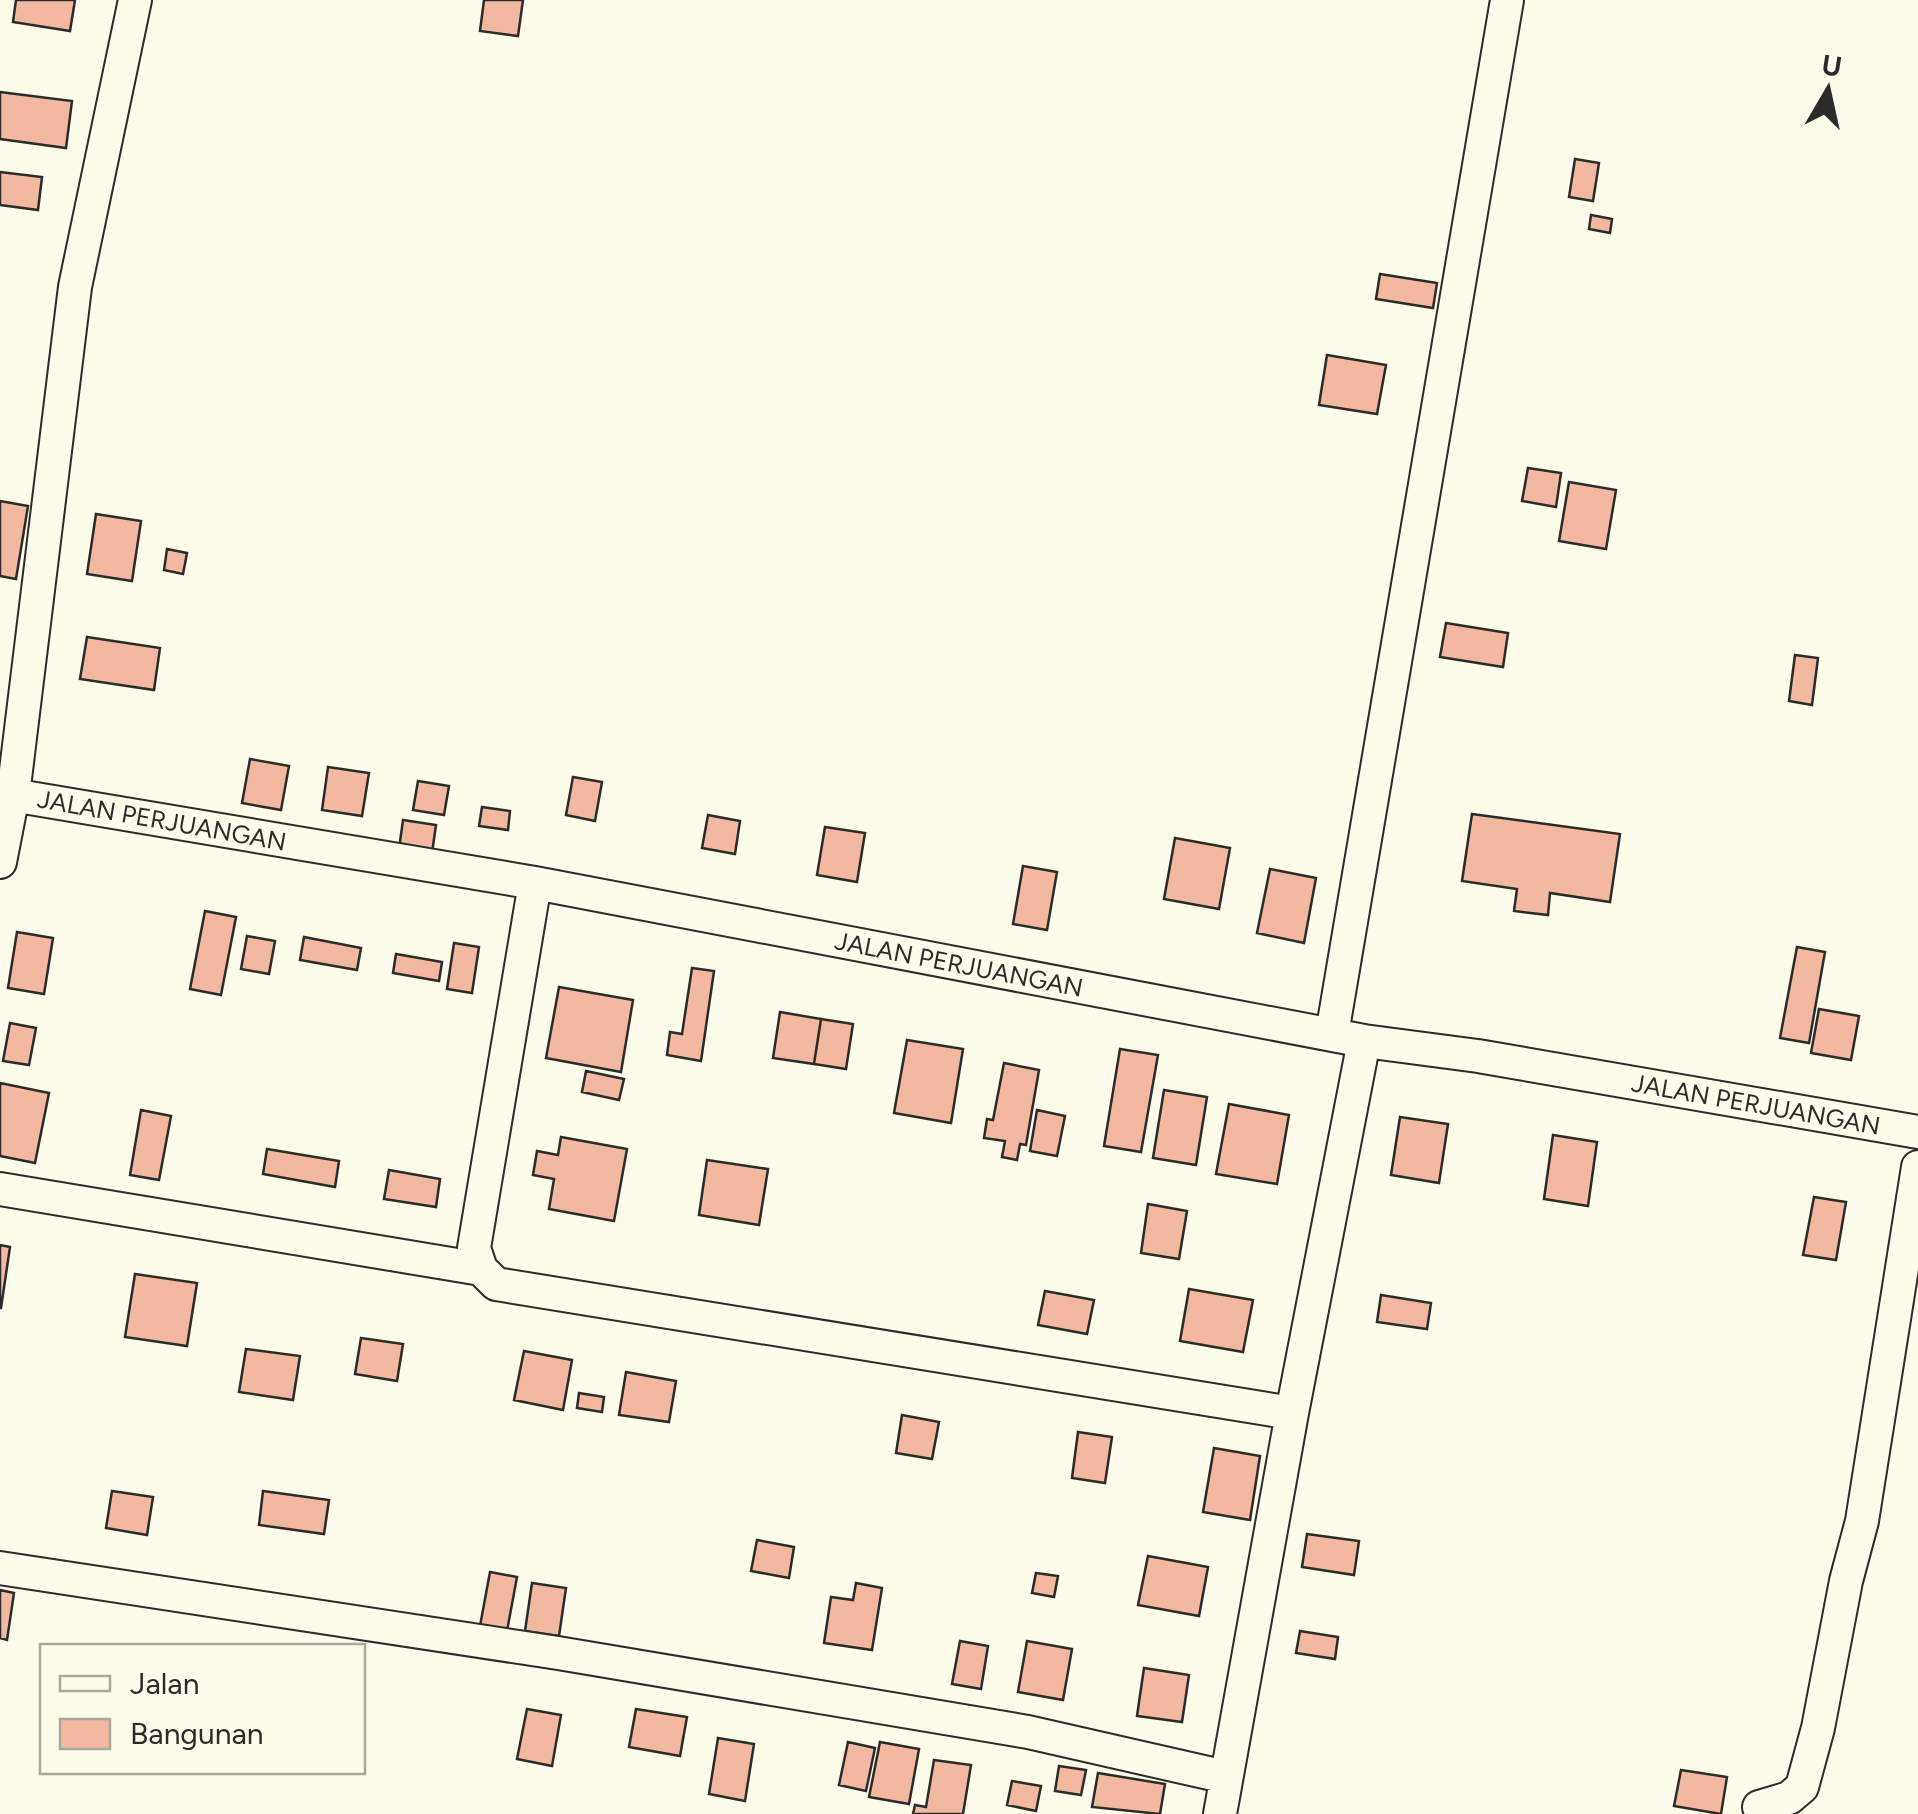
<svg xmlns="http://www.w3.org/2000/svg" width="1918" height="1814" font-family="Figtree,sans-serif">
  <style>
    .building { fill: #f2b8a0; stroke: #2b2b2b; stroke-width: 2.5 }
    .lines { fill: none; stroke-linecap: round; stroke-linejoin: round }
    .minor-casing { stroke: #2b2b2b; stroke-width: 36 }
    .minor { stroke: #fdfbea; stroke-width: 32 }
    .labels { text-anchor: middle; dominant-baseline: central; stroke-width: 8; stroke-linejoin: round; paint-order: stroke }
    .street-label { font-size: 25px; fill: #2b2b2b; stroke: #fdfbea }
  </style>
  <rect width="100%" height="100%" fill="#fdfbea"/>
  <path class="building" d="M16 0H75L70 31 13 22Z
    M484 0H523L518 36 480 31Z
    M0 92 72 101 66 148 0 139Z
    M1575 159 1599 163 1593 201 1569 197Z
    M0 172 42 177 38 210 0 205Z
    M1591 215 1612 219 1610 233 1589 229Z
    M1380 274 1437 283 1433 308 1376 299Z
    M1327 355 1386 365 1377 414 1319 405Z
    M1528 468 1561 473 1556 507 1522 501Z
    M1569 482 1616 490 1606 549 1559 541Z
    M0 501 28 506 16 579 0 576Z
    M96 514 141 521 132 581 87 574Z
    M167 549 187 553 183 574 164 570Z
    M1446 623 1508 633 1503 667 1440 657Z
    M87 637 160 648 154 690 80 679Z
    M1795 655 1818 658 1812 705 1789 701Z
    M250 759 289 766 281 810 242 803Z
    M328 767 369 773 362 816 322 810Z
    M573 777 602 782 595 821 566 815Z
    M418 781 449 786 444 815 413 810Z
    M482 807 510 811 508 830 479 826Z
    M1472 814 1620 834 1610 902 1550 893 1548 915 1514 911 1517 889 1462 881Z
    M708 815 740 821 735 854 702 848Z
    M403 820 436 825 432 853 399 849Z
    M825 827 865 833 857 882 817 875Z
    M1175 838 1230 848 1219 909 1164 899Z
    M1023 866 1057 872 1047 930 1013 924Z
    M1270 869 1316 878 1304 943 1257 933Z
    M205 911 236 917 221 995 190 989Z
    M17 932 53 938 44 994 8 988Z
    M247 936 275 941 269 974 241 969Z
    M304 937 361 948 357 970 300 960Z
    M454 943 479 947 472 993 447 989Z
    M1797 947 1825 952 1809 1043 1780 1038Z
    M396 954 442 962 439 981 393 973Z
    M692 968 714 971 701 1061 667 1055 670 1032 682 1034Z
    M559 987 633 1000 621 1072 546 1058Z
    M1819 1009 1859 1016 1851 1060 1811 1053Z
    M780 1012 821 1019 814 1064 773 1058Z
    M821 1019 853 1024 846 1069 814 1064Z
    M10 1023 36 1028 29 1065 3 1061Z
    M907 1040 963 1049 951 1123 894 1113Z
    M1120 1049 1158 1055 1141 1152 1104 1146Z
    M1004 1063 1039 1070 1026 1145 1020 1144 1017 1160 1002 1157 1005 1141 984 1138 987 1119 993 1120Z
    M586 1071 624 1079 619 1100 582 1092Z
    M0 1083 49 1093 35 1163 0 1156Z
    M1164 1090 1207 1097 1196 1165 1153 1158Z
    M1229 1104 1289 1115 1277 1184 1216 1174Z
    M141 1110 171 1116 159 1180 130 1175Z
    M1037 1110 1065 1116 1057 1156 1030 1151Z
    M1400 1117 1448 1124 1439 1183 1391 1175Z
    M1553 1135 1597 1142 1588 1206 1544 1199Z
    M561 1137 627 1149 614 1221 549 1209 554 1179 533 1175 537 1151 558 1155Z
    M267 1149 339 1161 335 1187 263 1174Z
    M707 1160 768 1169 759 1225 699 1215Z
    M389 1170 440 1179 436 1207 384 1199Z
    M1814 1197 1846 1202 1836 1260 1803 1255Z
    M1148 1204 1187 1211 1179 1259 1141 1253Z
    M0 1245 10 1247 1 1308H0Z
    M135 1274 197 1283 187 1346 125 1337Z
    M1189 1289 1253 1300 1243 1352 1180 1341Z
    M1045 1291 1094 1300 1087 1334 1038 1325Z
    M1381 1295 1431 1303 1427 1329 1377 1322Z
    M361 1338 403 1344 397 1381 355 1374Z
    M246 1349 300 1356 293 1400 239 1392Z
    M524 1351 572 1360 563 1410 514 1400Z
    M626 1372 676 1381 669 1422 619 1415Z
    M579 1393 604 1397 602 1412 577 1408Z
    M902 1415 939 1422 932 1459 896 1453Z
    M1078 1432 1112 1437 1105 1483 1072 1478Z
    M1214 1448 1260 1456 1250 1520 1203 1512Z
    M112 1491 153 1497 147 1535 106 1528Z
    M263 1491 329 1500 324 1534 259 1525Z
    M1307 1534 1359 1541 1354 1575 1302 1567Z
    M757 1540 794 1547 789 1578 751 1571Z
    M1148 1556 1208 1567 1199 1616 1138 1605Z
    M490 1572 517 1577 507 1631 480 1626Z
    M1036 1573 1058 1576 1054 1597 1032 1593Z
    M532 1583 566 1588 559 1636 525 1631Z
    M856 1583 882 1588 872 1650 824 1643 831 1597 853 1600Z
    M0 1590 14 1593 7 1640 0 1638Z
    M1300 1631 1338 1637 1335 1659 1296 1653Z
    M960 1641 988 1646 981 1689 952 1684Z
    M1027 1641 1072 1649 1063 1700 1018 1692Z
    M1144 1668 1189 1675 1182 1722 1137 1716Z
    M527 1709 561 1715 552 1766 517 1759Z
    M636 1709 687 1717 680 1756 629 1747Z
    M718 1738 754 1744 745 1801 709 1794Z
    M848 1742 875 1748 866 1791 839 1785Z
    M880 1742 919 1749 909 1804 869 1797Z
    M934 1760 971 1765 963 1814H913L915 1805 926 1807Z
    M1059 1766 1086 1770 1081 1795 1055 1791Z
    M1681 1770 1727 1777 1721 1814 1674 1806Z
    M1098 1773 1165 1784 1160 1814 1092 1807Z
    M1012 1781 1041 1786 1036 1811 1007 1805Z"/>
  <g class="lines">
    <g class="minor-casing">
      <path id="minor" d="M0 793 535 883 1364 1041 1478 1056 1918 1132
        M0 862 13 795 75 287 135 0
        M535 883 474 1248 481 1269 496 1284 1292 1413
        M1332 1034 1507 0
        M0 1189 481 1269
        M0 1568 558 1653 1028 1732 1226 1777
        M1759 1807 1789 1798 1802 1787 1818 1728 1846 1581 1862 1521 1918 1167
        M1220 1814 1292 1413 1364 1041"/>
    </g>
    <use href="#minor" class="minor"/>
  </g>
  <g class="labels">
    <g class="street-label">
      <text transform="translate(162 820) rotate(10)">JALAN PERJUANGAN</text>
      <text transform="translate(959 964) rotate(11)">JALAN PERJUANGAN</text>
      <text transform="translate(1756 1104) rotate(10)">JALAN PERJUANGAN</text>
    </g>
  </g>
  <rect x="40" y="1644" width="325" height="130" fill="#fdfbea" stroke="#a9a89e" stroke-width="2.5"/>
  <rect x="60" y="1676" width="50" height="15" fill="#fdfbea" stroke="#a9a89e" stroke-width="2.5"/>
  <text x="130" y="1694" font-size="30" fill="#2b2b2b">Jalan</text>
  <rect x="60" y="1719" width="50" height="30" fill="#f2b8a0" stroke="#a9a89e" stroke-width="2.5"/>
  <text x="130" y="1744" font-size="30" fill="#2b2b2b">Bangunan</text>
  <g transform="translate(1828 90) rotate(9)" stroke="#fdfbea" stroke-width="8" paint-order="stroke">
  <path d="M0-8L18 38L0 25L-18 38Z" fill="#2b2b2b"/>
  <text y="-15" font-size="28" font-weight="bold" text-anchor="middle" fill="#2b2b2b">U</text>
  </g>
</svg>
